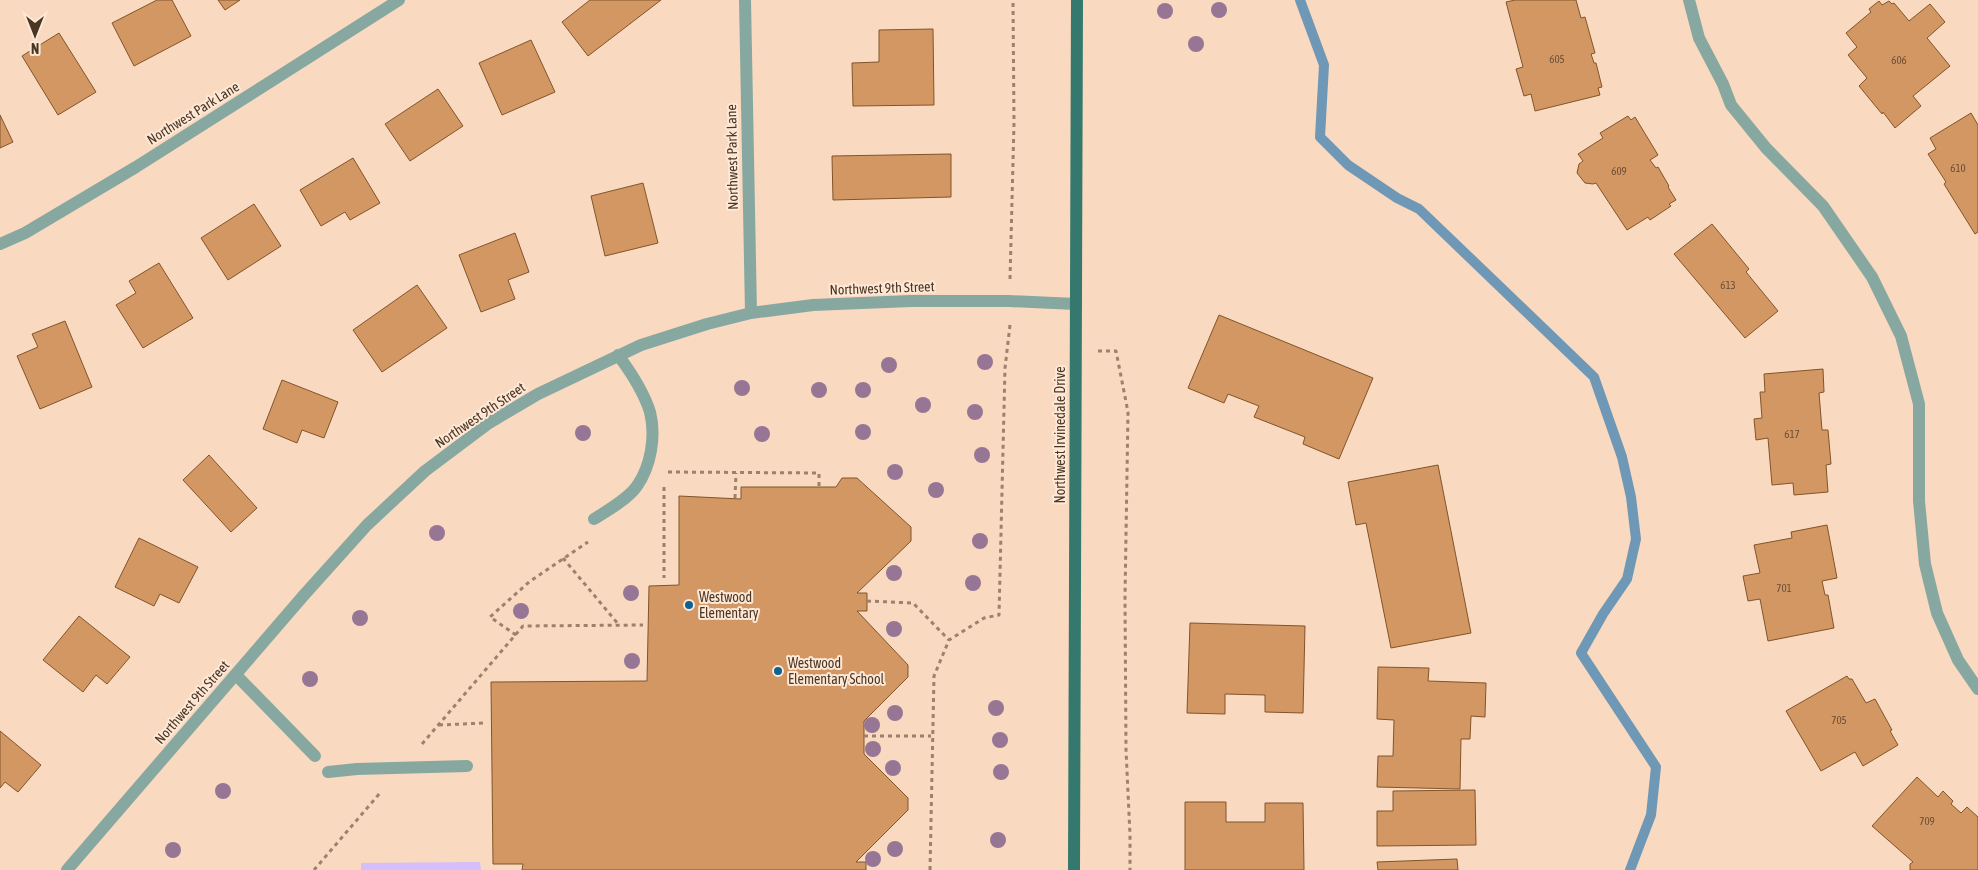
<svg xmlns="http://www.w3.org/2000/svg" width="1978" height="870" font-family="'Asap Condensed',sans-serif">
  <style>
    .green { fill: #d4bffa }
    .lines { fill: none; stroke-linecap: round; stroke-linejoin: round }
    .stream { stroke: #6f98b6; stroke-width: 10 }
    .building { fill: #d39764; stroke: #82542a }
    .path { stroke: #9c826c; stroke-width: 3; stroke-dasharray: 4 4; stroke-linecap: butt }
    .minor { stroke: #87a8a1; stroke-width: 12 }
    .major { stroke: #35786d; stroke-width: 12 }
    .tree { fill: #977594 }
    .poi-dot { fill: #0a6394; stroke: #fee8d7; stroke-width: 2 }
    .labels { text-anchor: middle; dominant-baseline: central; stroke-width: 4; stroke-linejoin: round; paint-order: stroke }
    .number-label { font-size: 11px; fill: #6d4e34 }
    .street-label { font-size: 14px; fill: #4b3624; stroke: #fee8d7 }
    .poi-label { font-size: 14px; fill: #4b3624; stroke: #fee8d7; text-anchor: start }
  </style>
  <rect width="100%" height="100%" fill="#f9d9bf"/>
  <path class="green" d="M480 862 481 870H361V863Z"/>
  <g class="lines">
    <path class="stream" d="M1300 0 1324 65 1320 137 1348 165 1397 198 1419 209 1594 377 1622 457 1631 497 1636 539 1627 579 1603 614 1581 653 1656 767 1651 815 1630 870"/>
  </g>
  <path class="building" d="M157 0H172L191 36 134 66 112 23Z
    M218 0H240L225 10Z
    M590 0H661L588 56 562 22Z
    M1515 0H1576L1581 18 1585 17 1595 53 1591 54 1594 63H1596L1602 87 1598 88 1600 95 1535 111 1531 94 1524 96 1516 69 1523 67 1506 2Z
    M1879 1 1882 5 1889 1 1892 4 1894 3 1909 21 1930 4 1945 22 1927 38 1950 66 1913 96 1921 106 1895 128 1883 112 1882 114 1859 86 1867 78 1848 55 1857 47 1846 33 1871 12 1869 9Z
    M933 29 934 105 853 106 852 63 879 62V30Z
    M59 33 96 92 58 115 22 56Z
    M531 40 555 92 502 115 479 63Z
    M438 89 463 126 410 161 385 124Z
    M1971 113 1978 125V232L1975 234 1944 184 1946 182 1928 154 1936 149 1930 138Z
    M0 115 13 142 0 148Z
    M1628 116 1631 120 1635 117 1658 155 1650 160 1656 168 1658 167 1669 186 1668 187 1676 200 1669 204 1671 206 1650 220 1648 217 1627 230 1596 183 1593 184 1585 183 1577 173 1579 164 1583 161 1578 154 1603 138 1600 133Z
    M951 154V197L833 200 832 156Z
    M353 158 380 203 350 220 345 212 321 226 300 190Z
    M643 183 658 243 605 256 591 196Z
    M254 204 281 246 228 280 201 238Z
    M1712 224 1749 269 1746 272 1778 311 1745 338 1674 254Z
    M515 233 529 272 508 280 515 299 481 312 459 255Z
    M159 263 193 318 143 348 116 305 136 293 129 281Z
    M417 285 447 328 382 372 353 330Z
    M1219 315 1373 378 1339 459 1303 444 1305 437 1254 417 1259 406 1228 394 1224 403 1188 388Z
    M65 321 92 387 40 409 17 356 38 347 32 334Z
    M1823 369 1824 392 1819 393 1822 430H1828L1831 464 1826 465 1828 492 1794 495 1793 483 1772 485 1768 438 1756 440 1754 419 1762 418 1760 392H1765L1764 374Z
    M282 380 338 402 324 438 302 430 297 443 263 429Z
    M209 455 257 508 231 532 183 480Z
    M1438 465 1471 633 1391 648 1366 523 1356 525 1348 482Z
    M842 478H857L911 527V541L857 593H867V611H857L908 665V677L864 721V754L908 798V810L856 862H866V870H522L523 864H493L491 682 647 681 649 586 679 585V496L741 499V487H836Z
    M1827 525 1837 578 1822 581 1825 595H1828L1834 628 1768 641 1760 599 1748 601 1743 576 1760 573 1754 545 1792 538 1791 532Z
    M139 538 198 567 179 603 160 594 154 606 115 587Z
    M79 616 130 657 107 684 96 675 83 692 43 660Z
    M1190 623 1305 626 1303 713 1265 712V695L1225 694V714L1187 713Z
    M1378 667 1429 668 1428 681 1486 683 1485 717 1471 716 1470 739H1461L1460 789 1377 787 1378 756H1393L1394 720 1377 719Z
    M1847 676 1849 679H1852L1866 703 1875 699 1892 730 1890 731 1898 745 1863 766 1855 752 1821 771 1786 711Z
    M0 731 41 765 18 792 5 782 0 788Z
    M1917 777 1938 797 1943 791 1953 801 1951 804 1961 813 1967 807 1978 817V870H1910V864L1913 862 1872 826Z
    M1475 790 1476 845 1377 846V811H1393V791Z
    M1185 802H1226V822H1265V803H1303L1304 870H1185Z
    M1457 859 1458 870H1378L1377 862Z"/>
  <g class="lines">
    <path class="path" d="M1010 279 1014 123 1013 0
      M1098 351H1116L1128 412 1125 597 1126 750 1130 835V870
      M668 472 819 473V487
      M664 487V578
      M735 498 736 473
      M563 558 619 625
      M867 601 913 603 949 640
      M516 635 490 617 529 582 588 542
      M439 725 485 723
      M864 736H931
      M422 744 523 626 643 625
      M314 870 380 793
      M930 870 934 676 949 640 984 618 999 615 1005 368 1010 325"/>
    <path class="minor" d="M745 0 751 313
      M1689 0 1699 38 1723 84 1731 105 1766 148 1823 206 1872 277 1901 336 1919 404V501L1925 564 1937 613 1958 660 1978 689
      M0 244 25 233 136 167 399 0
      M594 519C607 511 628 499 637 486 651 466 656 436 650 412 644 393 630 371 618 355
      M236 675 315 756
      M328 772 357 769 467 766
      M67 870 304 595 367 525 425 471 489 423 538 394 641 345 707 324 751 313 813 305 911 301H1009L1076 304"/>
    <path class="major" d="M1074 870 1077 0"/>
  </g>
  <g class="tree">
    <circle cx="1219" cy="10" r="8"/>
    <circle cx="1165" cy="11" r="8"/>
    <circle cx="1196" cy="44" r="8"/>
    <circle cx="985" cy="362" r="8"/>
    <circle cx="889" cy="365" r="8"/>
    <circle cx="742" cy="388" r="8"/>
    <circle cx="819" cy="390" r="8"/>
    <circle cx="863" cy="390" r="8"/>
    <circle cx="923" cy="405" r="8"/>
    <circle cx="975" cy="412" r="8"/>
    <circle cx="863" cy="432" r="8"/>
    <circle cx="583" cy="433" r="8"/>
    <circle cx="762" cy="434" r="8"/>
    <circle cx="982" cy="455" r="8"/>
    <circle cx="895" cy="472" r="8"/>
    <circle cx="936" cy="490" r="8"/>
    <circle cx="437" cy="533" r="8"/>
    <circle cx="980" cy="541" r="8"/>
    <circle cx="894" cy="573" r="8"/>
    <circle cx="973" cy="583" r="8"/>
    <circle cx="631" cy="593" r="8"/>
    <circle cx="521" cy="611" r="8"/>
    <circle cx="360" cy="618" r="8"/>
    <circle cx="894" cy="629" r="8"/>
    <circle cx="632" cy="661" r="8"/>
    <circle cx="310" cy="679" r="8"/>
    <circle cx="996" cy="708" r="8"/>
    <circle cx="895" cy="713" r="8"/>
    <circle cx="872" cy="725" r="8"/>
    <circle cx="1000" cy="740" r="8"/>
    <circle cx="873" cy="749" r="8"/>
    <circle cx="893" cy="768" r="8"/>
    <circle cx="1001" cy="772" r="8"/>
    <circle cx="223" cy="791" r="8"/>
    <circle cx="998" cy="840" r="8"/>
    <circle cx="895" cy="849" r="8"/>
    <circle cx="173" cy="850" r="8"/>
    <circle cx="873" cy="859" r="8"/>
  </g>
  <g class="poi-dot">
    <circle cx="689" cy="605" r="5"/>
    <circle cx="778" cy="671" r="5"/>
  </g>
  <g class="labels">
    <g class="number-label">
      <text x="1557" y="59">605</text>
      <text x="1899" y="60">606</text>
      <text x="1958" y="168">610</text>
      <text x="1619" y="171">609</text>
      <text x="1728" y="285">613</text>
      <text x="1792" y="434">617</text>
      <text x="1784" y="588">701</text>
      <text x="1839" y="720">705</text>
      <text x="1927" y="821">709</text>
    </g>
    <g class="street-label">
      <text transform="translate(193 113) rotate(-32)">Northwest Park Lane</text>
      <text transform="translate(732 157) rotate(-91)">Northwest Park Lane</text>
      <text transform="translate(882 288) rotate(-2)">Northwest 9th Street</text>
      <text transform="translate(480 415) rotate(-34)">Northwest 9th Street</text>
      <text transform="translate(1060 435) rotate(-90)">Northwest Irvinedale Drive</text>
      <text transform="translate(192 702) rotate(-49)">Northwest 9th Street</text>
    </g>
    <g class="poi-label">
      <text x="699" y="597">Westwood<tspan x="699" dy="16">Elementary</tspan></text>
      <text x="788" y="663">Westwood<tspan x="788" dy="16">Elementary School</tspan></text>
    </g>
  </g>
  <g transform="translate(35 35) rotate(180)" stroke="#fee8d7" stroke-width="4" paint-order="stroke">
  <path d="M0-4L9 19L0 12L-9 19Z" fill="#4b3624"/>
  <text y="-8" font-size="14" font-weight="bold" text-anchor="middle" fill="#4b3624">N</text>
  </g>
</svg>
